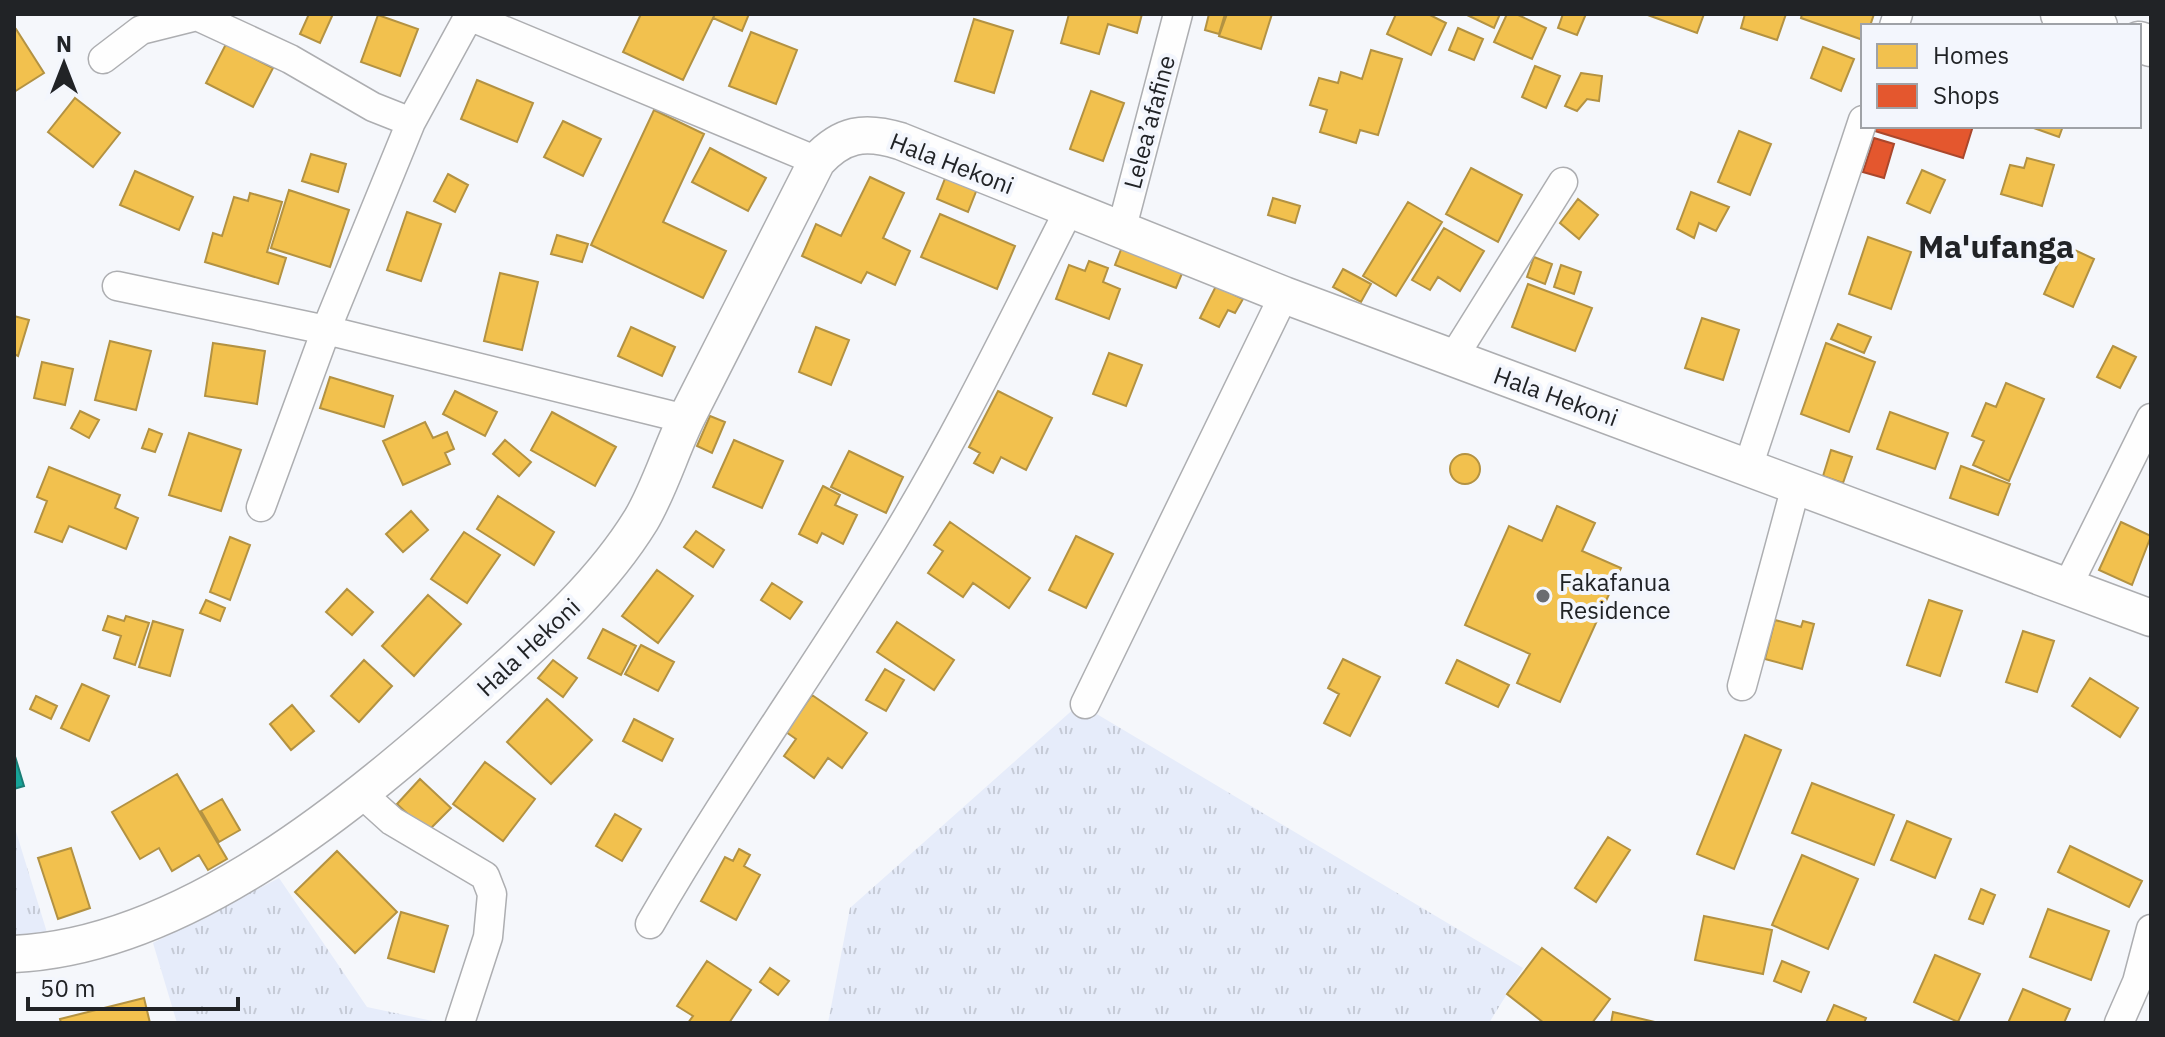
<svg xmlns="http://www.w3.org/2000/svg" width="2165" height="1037" font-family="'IBM Plex Sans',sans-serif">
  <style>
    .grass { fill: url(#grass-tufts) }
    .homes { fill: #f2c14e; stroke: #b39242; stroke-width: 2 }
    .shops { fill: #e4572e; stroke: #aa472c; stroke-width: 2 }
    .public { fill: #17a398; stroke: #1a7d76; stroke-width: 2 }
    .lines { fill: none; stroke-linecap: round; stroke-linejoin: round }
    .minor-casing { stroke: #adaeb1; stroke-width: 31 }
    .tertiary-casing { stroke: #adaeb1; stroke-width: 39 }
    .secondary-casing { stroke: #adaeb1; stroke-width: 43 }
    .minor { stroke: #fefefe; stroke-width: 28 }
    .tertiary { stroke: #fefefe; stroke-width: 36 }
    .secondary { stroke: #fefefe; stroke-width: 40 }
    .poi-dot { fill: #6b6d71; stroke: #f3f6fd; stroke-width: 3 }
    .labels { text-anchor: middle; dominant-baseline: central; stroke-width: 8; stroke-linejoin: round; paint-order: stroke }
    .street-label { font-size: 24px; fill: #212326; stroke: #f3f6fd }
    .poi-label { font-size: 24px; fill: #212326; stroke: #f3f6fd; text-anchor: start }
    .district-label { font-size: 32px; font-weight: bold; fill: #212326; stroke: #f3f6fd }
  </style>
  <defs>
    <pattern id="grass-tufts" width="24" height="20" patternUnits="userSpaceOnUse" patternTransform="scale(2)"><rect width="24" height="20" fill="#e6ecfa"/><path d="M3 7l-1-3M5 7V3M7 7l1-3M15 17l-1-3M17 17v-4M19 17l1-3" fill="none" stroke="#c5cad6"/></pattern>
  </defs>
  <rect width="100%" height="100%" fill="#f5f7fb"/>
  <path class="grass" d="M1077 706 1090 710 1523 968 1489 1023H828L850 908Z
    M14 825 49 939H14Z
    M279 878 367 1007 442 1023H177L153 943Z"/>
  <path class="homes" d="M309 14H333L320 43 300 34Z
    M641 14H715L683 80 623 52Z
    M715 14H749L742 31 713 18Z
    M1069 14H1142L1137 33 1108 24 1099 54 1061 43Z
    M1209 14H1225L1219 34 1205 30Z
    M1227 14H1272L1261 49 1219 36Z
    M1396 14H1428L1446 23 1431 55 1387 34Z
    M1465 14H1500L1494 28Z
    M1507 14H1516L1546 28 1532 59 1494 42Z
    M1563 14H1586L1577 35 1558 28Z
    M1645 14H1704L1697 33Z
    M1745 14H1786L1777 40 1741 28Z
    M1802 14H1874L1870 26H1863V40L1801 18Z
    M378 15 418 29 400 76 361 62Z
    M974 19 1013 31 994 93 955 81Z
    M1458 28 1483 39 1474 60 1449 50Z
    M16 29 44 73 14 92V30Z
    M751 32 797 50 776 104 729 86Z
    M226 44 273 68 253 107 206 83Z
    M1823 47 1854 59 1841 91 1811 78Z
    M1371 50 1402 59 1378 135 1360 130 1356 143 1320 132 1327 110 1310 105 1319 78 1338 83 1341 72 1362 79Z
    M1535 66 1560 76 1546 108 1522 97Z
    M1581 73 1602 76 1599 101 1587 99 1577 111 1565 106Z
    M477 80 533 103 517 142 461 119Z
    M1091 91 1124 103 1103 161 1070 149Z
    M75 98 120 133 93 167 48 132Z
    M654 110 704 134 663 222 726 251 703 298 591 245Z
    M563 121 601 139 583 176 544 157Z
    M2028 126H2063L2059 137Z
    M1739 131 1771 144 1750 195 1718 182Z
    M710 148 766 178 748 211 692 182Z
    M311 154 346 164 338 192 302 181Z
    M2027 158 2054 165 2042 206 2001 194 2010 165 2024 168Z
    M1471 168 1522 195 1498 242 1446 214Z
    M1922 170 1945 180 1930 213 1907 203Z
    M135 171 193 197 179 230 120 205Z
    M448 174 468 185 455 212 434 201Z
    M946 176 977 189 968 212 937 199Z
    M870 177 904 193 883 238 910 251 895 285 867 272 861 283 802 256 816 224 841 236Z
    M289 190 349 210 330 267 271 248Z
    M1691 192 1729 207 1716 231 1699 223 1694 238 1677 229Z
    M250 193 282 202 267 252 286 258 278 284 205 262 213 233 222 236 234 197 248 201Z
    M1273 198 1300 206 1295 223 1268 215Z
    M1578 199 1598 215 1579 239 1560 223Z
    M1408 202 1442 222 1396 296 1363 276Z
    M407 212 441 224 421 281 387 270Z
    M940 214 1015 246 997 289 921 257Z
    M1444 228 1484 251 1460 291 1438 277 1430 290 1412 280Z
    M557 235 588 244 582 262 551 254Z
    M1868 237 1911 252 1891 309 1849 294Z
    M2066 246 2094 259 2073 307 2044 294Z
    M1122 247 1183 271 1176 288 1115 265Z
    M1534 257 1552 264 1545 284 1527 277Z
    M1089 261 1108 268 1103 282 1120 289 1109 319 1056 299 1069 265 1085 271Z
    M1561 265 1581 272 1574 294 1554 287Z
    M1343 269 1371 284 1361 302 1333 287Z
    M500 273 538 282 522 350 484 341Z
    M1528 284 1592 308 1575 351 1512 327Z
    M1216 286 1243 299 1235 313 1228 310 1219 327 1200 318Z
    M14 316 29 320 18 356 14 354Z
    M1702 318 1739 330 1723 380 1685 368Z
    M1838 324 1871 337 1864 353 1831 339Z
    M631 327 675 347 662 376 618 356Z
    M816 327 849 340 831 385 799 372Z
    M110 341 151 351 136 410 95 400Z
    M213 343 265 351 257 404 205 396Z
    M1826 343 1875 362 1849 432 1801 414Z
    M2113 346 2136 357 2120 388 2097 377Z
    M1109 353 1142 365 1126 406 1093 394Z
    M42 362 73 369 65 405 34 398Z
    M330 377 393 396 384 427 320 408Z
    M2006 383 2044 399 2009 481 1973 465 1984 441 1972 436 1986 403 1996 407Z
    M455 391 497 412 485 436 443 414Z
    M998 391 1052 418 1026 470 1001 457 993 473 974 463 980 453 969 447Z
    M80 411 99 420 89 438 71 428Z
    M552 412 616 447 595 486 531 450Z
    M1890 412 1948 433 1935 469 1877 449Z
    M710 416 725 422 712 453 697 446Z
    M425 422 433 438 447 432 454 449 445 453 450 464 403 485 383 441Z
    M149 429 162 434 155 452 142 448Z
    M189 433 241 450 221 511 169 495Z
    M505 440 531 462 519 476 493 454Z
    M734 440 783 461 762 508 713 487Z
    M1831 450 1852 457 1843 483 1823 476Z
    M849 451 903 477 886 513 831 487Z
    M1450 469a15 15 0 1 1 30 0a15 15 0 1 1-30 0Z
    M1961 466 2010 484 1998 515 1950 498Z
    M49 467 120 495 115 508 138 518 126 549 69 526 62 542 35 532 47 501 37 497Z
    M823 486 840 495 835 505 857 515 843 544 822 533 817 543 799 534Z
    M498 496 554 532 534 565 477 529Z
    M1557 506 1595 523 1582 551 1621 568 1560 702 1517 683 1530 654 1465 625 1509 526 1542 541Z
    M411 511 428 530 403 552 386 534Z
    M950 522 1030 578 1009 608 973 583 963 597 928 573 943 551 934 545Z
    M2121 522 2151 536 2132 585 2099 570Z
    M696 531 724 550 713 567 684 547Z
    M464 532 500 555 467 603 431 579Z
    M1076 536 1113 554 1086 608 1049 590Z
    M230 537 250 545 230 600 210 592Z
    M657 570 693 596 658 643 622 616Z
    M772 583 802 602 790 619 761 600Z
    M347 589 373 612 352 635 326 612Z
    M428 595 461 624 414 676 382 646Z
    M206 600 225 608 220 621 200 613Z
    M1929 600 1962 611 1940 676 1907 665Z
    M108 616 124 621 126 616 149 623 135 665 114 658 121 636 103 630Z
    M1775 620 1801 627 1803 621 1814 624 1802 669 1765 659Z
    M153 621 183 630 170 676 139 667Z
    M897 622 954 660 934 690 877 652Z
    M603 629 636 646 621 675 588 658Z
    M2023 631 2054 641 2037 692 2006 682Z
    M641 645 674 662 658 691 625 674Z
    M1343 659 1380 677 1350 736 1324 723 1339 694 1328 688Z
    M364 660 392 686 359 722 331 696Z
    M553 660 577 678 563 697 538 678Z
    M1457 660 1509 685 1498 707 1446 683Z
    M885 669 904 680 886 711 866 700Z
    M2090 678 2138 708 2120 737 2072 706Z
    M82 684 109 696 89 741 61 728Z
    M812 695 867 733 842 768 828 758 814 778 784 756 796 739 786 732Z
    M36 696 57 706 51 719 30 709Z
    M547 699 592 740 551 784 507 742Z
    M292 705 314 731 291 750 270 724Z
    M634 719 673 739 662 761 623 741Z
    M1745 735 1781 750 1734 869 1697 854Z
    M485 762 535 799 503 841 453 804Z
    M177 774 227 859 208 870 199 855 172 871 159 848 140 859 112 812Z
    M420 779 451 808 427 832 397 804Z
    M1812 783 1894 815 1874 865 1792 833Z
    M222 799 240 830 219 842 201 811Z
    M615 814 641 829 622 861 596 846Z
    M1907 821 1951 839 1935 878 1891 860Z
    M1608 837 1630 850 1596 902 1575 888Z
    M2070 846 2142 881 2129 907 2058 872Z
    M71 848 90 908 58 919 38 858Z
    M739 849 750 855 744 866 760 875 736 920 701 901 725 857 733 861Z
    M337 851 397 912 355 953 295 892Z
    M1802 855 1858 879 1828 949 1772 925Z
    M1981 889 1995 895 1983 924 1969 919Z
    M2048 909 2109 931 2091 980 2030 957Z
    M401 912 448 926 434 972 388 958Z
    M1704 916 1772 930 1763 974 1695 960Z
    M1542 948 1610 999 1592 1023H1544L1507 994Z
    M1935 955 1980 974 1958 1022 1914 1002Z
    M707 961 751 990 729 1023H688L693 1016 677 1006Z
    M1782 961 1809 972 1801 992 1774 981Z
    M770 968 789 981 778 995 760 982Z
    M2023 989 2070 1009 2064 1023H2008Z
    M144 998 150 1023H61L60 1019Z
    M1834 1005 1866 1018 1864 1023H1826Z
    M1613 1012 1659 1023H1611Z"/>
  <path class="shops" d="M1876 126H1973L1963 158 1875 131Z
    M1874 138 1894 144 1884 178 1863 172Z"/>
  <path class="public" d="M14 753 24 786 14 789Z"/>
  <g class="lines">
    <g class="minor-casing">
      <path id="minor" d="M469 16 817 161
        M1894 26 1898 14
        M103 59 141 30 197 16 290 59 373 107 411 122
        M1121 231 1178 14
        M117 286 326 330 686 419
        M1453 358 1563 182
        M1748 467 1863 120
        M261 507 326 330 411 122 470 14
        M2067 587 2151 418
        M1742 686 1796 486
        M1085 704 1284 295
        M361 793 392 821 485 876 492 894 488 937 460 1023
        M650 924C726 792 814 670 893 541 958 434 1012 322 1069 210
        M2119 1023 2137 982 2151 929"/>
    </g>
    <g class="tertiary-casing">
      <path id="tertiary" d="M14 954C187 946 356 802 480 692 539 639 599 588 641 520 660 488 671 449 688 415 731 330 774 246 817 161 842 134 864 130 900 141L1284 295 2151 618"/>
    </g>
    <g class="secondary-casing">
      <path id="secondary" d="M2061 14 2097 26
        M2139 42 2151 46"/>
    </g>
    <use href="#minor" class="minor"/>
    <use href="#tertiary" class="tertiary"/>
    <use href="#secondary" class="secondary"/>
  </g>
  <circle class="poi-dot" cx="1543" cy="596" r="8"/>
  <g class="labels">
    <g class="street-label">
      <text transform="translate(1149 122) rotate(-75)">Lelea’afafine</text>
      <text transform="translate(952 163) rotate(21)">Hala Hekoni</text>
      <text transform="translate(1556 396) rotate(20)">Hala Hekoni</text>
      <text transform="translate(528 647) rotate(-43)">Hala Hekoni</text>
    </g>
    <g class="poi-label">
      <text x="1559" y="582">Fakafanua<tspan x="1559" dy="28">Residence</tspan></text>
    </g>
    <g class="district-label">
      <text x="1996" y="246">Ma'ufanga</text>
    </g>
  </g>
  <rect width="2165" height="1037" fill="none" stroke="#212326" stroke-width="32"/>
  <rect x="1861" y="24" width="280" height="104" fill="#f3f6fd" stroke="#9fa2a7" stroke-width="2"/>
  <rect x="1877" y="44" width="40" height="24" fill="#f2c14e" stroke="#9fa2a7" stroke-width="2"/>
  <text x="1933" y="64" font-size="24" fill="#212326">Homes</text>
  <rect x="1877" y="84" width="40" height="24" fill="#e4572e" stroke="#9fa2a7" stroke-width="2"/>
  <text x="1933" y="104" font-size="24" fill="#212326">Shops</text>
  <g transform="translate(64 64)" stroke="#f3f6fd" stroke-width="6" paint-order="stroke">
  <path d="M0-6L14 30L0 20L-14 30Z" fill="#212326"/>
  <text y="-12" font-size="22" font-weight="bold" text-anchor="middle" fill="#212326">N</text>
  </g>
  <path d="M28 997v12h210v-12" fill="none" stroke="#212326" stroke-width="4"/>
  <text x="40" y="997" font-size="24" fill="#212326" stroke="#f3f6fd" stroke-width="6" paint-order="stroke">50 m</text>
</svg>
